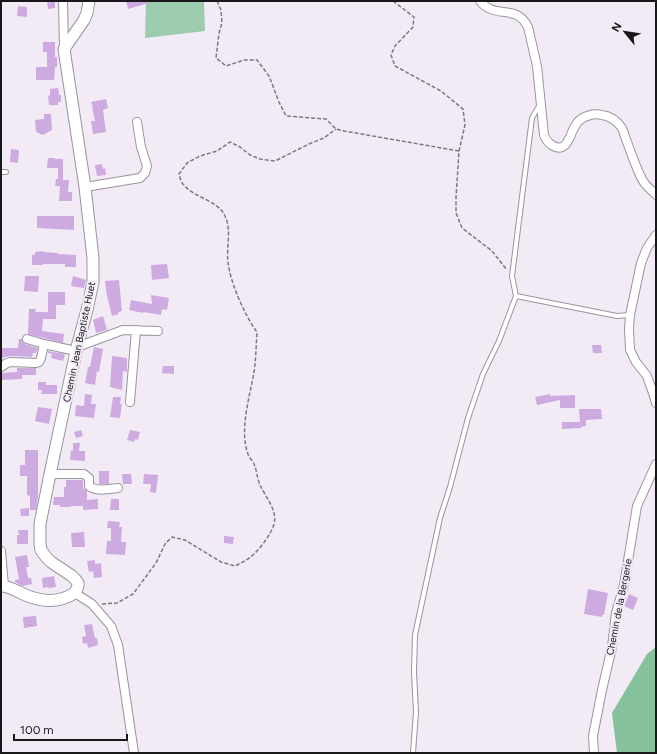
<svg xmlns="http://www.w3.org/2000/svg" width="657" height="754" font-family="Figtree,sans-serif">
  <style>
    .green { fill: #9bccad }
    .forest { fill: #85c29c }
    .building { fill: #cdabe1 }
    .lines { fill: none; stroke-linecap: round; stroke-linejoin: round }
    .lane-casing { stroke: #9a949e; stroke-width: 6 }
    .street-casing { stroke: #9a949e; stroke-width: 10 }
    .secondary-casing { stroke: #9a949e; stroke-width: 13 }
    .path { stroke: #7d787f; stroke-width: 1.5; stroke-dasharray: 4 2; stroke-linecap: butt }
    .lane { stroke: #fff; stroke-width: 4 }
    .street { stroke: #fff; stroke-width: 8 }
    .secondary { stroke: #fff; stroke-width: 11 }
    .labels { text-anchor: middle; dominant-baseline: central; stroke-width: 4; stroke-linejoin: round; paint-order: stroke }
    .street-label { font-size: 10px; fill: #1a171b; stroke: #f2ebf6 }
  </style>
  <rect width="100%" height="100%" fill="#f2ebf6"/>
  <path class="green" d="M146 1H204L205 31 145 38Z"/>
  <path class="forest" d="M656 647V753H617L612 713 647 654Z"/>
  <path class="building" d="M47 1H55V8L48 9Z
    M126 1H149V3L128 9Z
    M18 6 27 7V17L17 16Z
    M43 42H55V57H57V67H55L54 80H36V67H47V52H43Z
    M58 88 59 95H61V102H58V105H49L48 96 50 95V89Z
    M106 99 108 108 103 110 106 132 93 134 91 121H95L92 107H93L91 102Z
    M44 114H51L52 130 50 131 43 135 36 132 35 120 44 119Z
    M11 149 19 150 18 163 10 162Z
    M48 158H55V159H63V180H69L68 192H72V201H59L60 186H55L56 179H58V168H47Z
    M102 164 103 169 105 168 106 175 97 176 95 165Z
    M37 216H74V230L37 228Z
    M43 251V252L58 253V254L76 255V267H65V264H43V265H32V255H35V252Z
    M167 264 169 278 152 280 151 265Z
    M25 276H39L38 292 24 291Z
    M73 276 86 280 84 288 71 286Z
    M119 280 122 311 118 312 119 314 112 316 107 296 105 281Z
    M48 292H65V305H56V319H43L42 331 64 334 63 343 28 334 29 309H36L35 312H48Z
    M151 295 169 298 167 310 162 309 161 315 143 312V313L129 310 131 300 152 304Z
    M103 316 107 330 96 333 93 320Z
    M19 339H22L23 342 25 344 38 348 36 353H33L32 357 11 356 1 358V348H18Z
    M592 345H601L602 353H593Z
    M94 347 103 349 99 372 97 371 95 385 85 383 88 367H90Z
    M48 351 65 354 63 361 51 358 52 354 48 353Z
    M112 356 127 358V372L123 371 122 390 110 387Z
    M163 366H174V374L162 373Z
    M17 368H36V375H22V379L1 380V373L17 372Z
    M38 382H46V385H57V394H41L42 390H38Z
    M85 394 92 395 91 404H96L94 418 75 416 76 405 84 406Z
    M550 394V396L575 395V408H560V400L537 405 535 397Z
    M113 397H121L120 404H122L120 418 110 417Z
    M38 407 52 409 49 424 35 421Z
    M579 409H601L602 419 586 420V426L581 427V428L562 429V422H580Z
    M81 430 83 436 76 438 74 432Z
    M130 430 140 432 138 440 135 439 134 442 127 440Z
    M73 443H80L79 451H85V461L70 460 71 450 73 451Z
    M25 450H38V497L36 510H30V496L27 495V476H20V465H25Z
    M99 471H109V484H99Z
    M122 474H131L132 484H123Z
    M144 474 158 475 156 493 150 492 151 484H143Z
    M66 480H83V488L87 491V500L98 499V509L83 510V506H71V507H60V505H53L54 497H64V487H66Z
    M111 499H119V510H110Z
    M29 508V516H21L20 509Z
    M108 521 120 522 119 527H122L121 542H126L125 555 106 554 107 541H111V528H107Z
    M18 530H28V544H17V535H19Z
    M84 532 85 547H72L71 533Z
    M224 536 234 537 233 544 224 543Z
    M27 555 29 567H26L28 578H31L32 584 22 586 15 582V580L19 579 15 557Z
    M95 560V564L101 563 102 577 94 578 93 571 89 572 87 561Z
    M54 576 56 587 48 588V587L43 588 42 578Z
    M588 589 608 593 604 615H602V617L584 614Z
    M629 594 638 598 633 610 624 606Z
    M36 616 37 626 24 628 23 617Z
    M92 624 95 638H97L98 645 88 648 87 643 83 644 82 637 86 636 84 625Z"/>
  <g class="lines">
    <g class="lane-casing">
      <path id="lane" d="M1 172H6
        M516 296 512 276 532 118 539 106
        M413 753 416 712 414 672 415 635 440 518 450 487 468 418 483 374 499 341 516 296 617 316 630 315"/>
    </g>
    <g class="street-casing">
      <path id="street" d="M63 1 64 49
        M480 1C495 20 516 3 528 27L537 66 544 135C547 143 557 152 565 145 567 143 569 139 570 137 572 132 574 127 577 123 582 116 594 113 602 115 610 116 617 121 622 128 624 132 625 138 627 142 632 155 636 168 642 179 645 186 652 190 656 195
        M85 187 140 178 145 173 147 166 141 147 137 122
        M656 235 647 248 641 263 630 315 629 329 630 350 636 362 647 376 654 396 656 403
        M27 339 44 344 76 351
        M77 347 123 330 158 331
        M1 367 7 363 11 362 36 363 39 362 41 358 44 344
        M130 402 136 330
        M50 474H84L89 478V486C96 492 109 489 118 488
        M1 551 4 586
        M75 593 92 604 111 626 118 645 134 753
        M594 753 593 736 602 690 612 647 616 613 624 585 637 506 656 464"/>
    </g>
    <g class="secondary-casing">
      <path id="secondary" d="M1 586C8 586 15 590 21 593 40 602 57 604 75 593L78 586V583L75 579 72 576 51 562 46 557 41 550 40 544V524L50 474 77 347 87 310 93 282V258L85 187 64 49 84 20 87 13 89 1"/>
    </g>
    <path class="path" d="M217 1 221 10 222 23 219 33 216 58 226 66 244 60H257L269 76 279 102 286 116 326 119 336 129 344 131 459 151
      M393 1 414 17 413 27 395 46 391 55 395 66 441 91 463 109 465 125 459 151 456 198V213L462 228 492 251 507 270
      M102 604 117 603 133 594 156 563 165 544 172 537 185 540 221 562 235 566C239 564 243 562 246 560 256 555 271 535 274 524 278 511 265 496 260 485 257 478 257 471 254 464 253 461 249 458 248 454 239 430 250 396 254 372 256 359 256 346 257 332 245 316 230 282 228 262 226 247 232 230 225 216 219 201 193 197 184 185 181 183 180 177 179 174L187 163 200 156 217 151 230 142 240 147 250 155 260 159 275 161 309 144 324 138 336 129"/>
    <use href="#lane" class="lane"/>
    <use href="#street" class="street"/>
    <use href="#secondary" class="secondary"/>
  </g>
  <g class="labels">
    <g class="street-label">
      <text transform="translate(79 342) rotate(-78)">Chemin Jean Baptiste Huet</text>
      <text transform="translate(619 607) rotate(-79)">Chemin de la Bergerie</text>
    </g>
  </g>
  <rect width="657" height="754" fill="none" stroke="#1a171b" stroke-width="4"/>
  <g transform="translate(625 32) rotate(300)" stroke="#f2ebf6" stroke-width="3" paint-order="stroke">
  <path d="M0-3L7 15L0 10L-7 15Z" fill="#1a171b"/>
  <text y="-6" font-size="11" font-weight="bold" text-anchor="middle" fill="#1a171b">N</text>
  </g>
  <path d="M14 734v6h113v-6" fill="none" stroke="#1a171b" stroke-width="2"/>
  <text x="20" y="734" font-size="12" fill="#1a171b" stroke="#f2ebf6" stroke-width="3" paint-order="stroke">100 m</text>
</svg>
